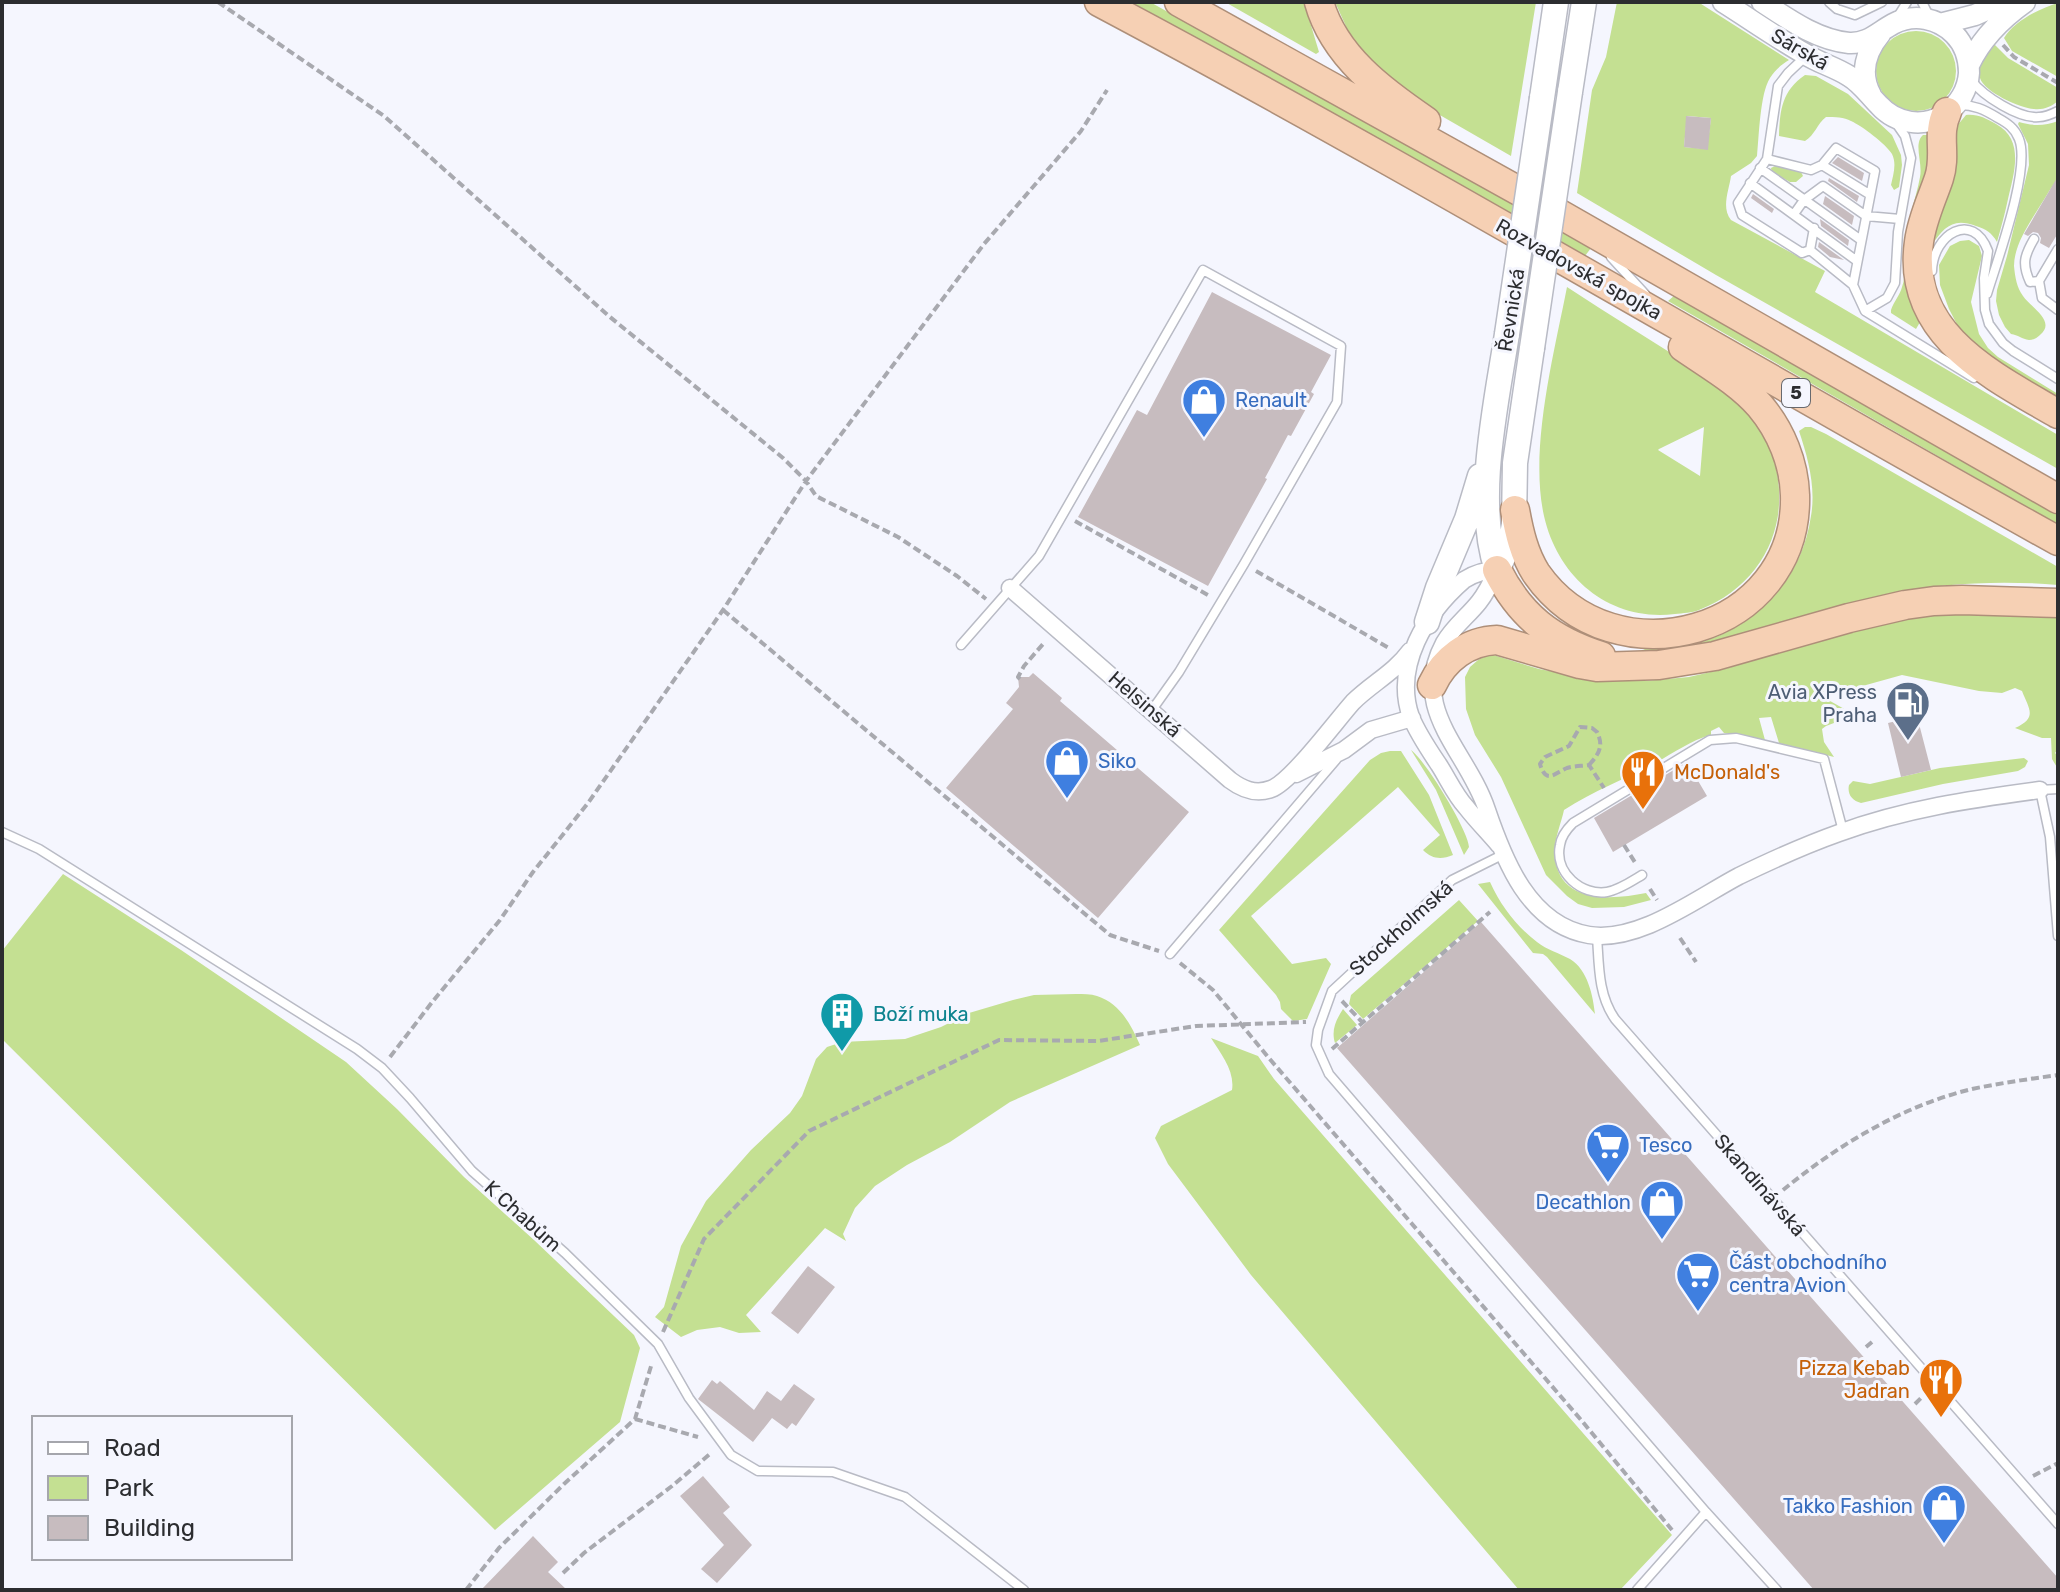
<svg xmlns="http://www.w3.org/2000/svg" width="2060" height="1592" font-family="Rubik,sans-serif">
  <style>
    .green { fill: #c4e092; fill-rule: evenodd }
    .building { fill: #c7bcbf }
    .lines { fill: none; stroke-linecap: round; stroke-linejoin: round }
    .service-casing { stroke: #b9bbc5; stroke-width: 11 }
    .minor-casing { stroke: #b9bbc5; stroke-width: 19 }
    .tertiary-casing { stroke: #b9bbc5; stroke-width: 23 }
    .secondary-casing { stroke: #b9bbc5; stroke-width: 27 }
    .trunk-casing { stroke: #ae8f79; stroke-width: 31 }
    .path { stroke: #a8a9af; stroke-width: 4; stroke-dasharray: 8 4; stroke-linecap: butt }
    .service { stroke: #fff; stroke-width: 8 }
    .minor { stroke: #fff; stroke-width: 16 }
    .tertiary { stroke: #fff; stroke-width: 20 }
    .secondary { stroke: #fff; stroke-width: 24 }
    .trunk { stroke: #f6d0b4; stroke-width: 28 }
    .secondary-bridge-casing { stroke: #b9bbc5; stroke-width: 27; stroke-linecap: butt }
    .secondary-bridge { stroke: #fff; stroke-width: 24 }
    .labels { text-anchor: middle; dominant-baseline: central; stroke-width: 6; stroke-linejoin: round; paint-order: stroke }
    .shield { fill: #f5f6fe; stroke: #68696e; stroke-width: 2 }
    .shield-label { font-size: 18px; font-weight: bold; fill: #2c2d30 }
    .street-label { font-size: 20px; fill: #2c2d30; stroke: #f5f6fe }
    .shop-label { font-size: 20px; fill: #366cbe; stroke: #f5f6fe; text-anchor: start }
    .service-label { font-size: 20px; fill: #4e5e75; stroke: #f5f6fe; text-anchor: end }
    .food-label { font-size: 20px; fill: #c56008; stroke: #f5f6fe; text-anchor: start }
    .culture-label { font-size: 20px; fill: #0d838f; stroke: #f5f6fe; text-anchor: start }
  </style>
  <rect width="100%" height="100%" fill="#f5f6fe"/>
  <path class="green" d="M1131 2H1150L1591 248 1585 256 1413 158Z
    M1225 2H1304L1319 52 1316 54Z
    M1335 2H1536L1511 156 1412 99 1354 44Z
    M1617 2H1698L1789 60C1782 64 1775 70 1770 78 1760 93 1759 137 1757 156L1751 163 1731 176C1729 190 1721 208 1731 220L1825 271 1815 292 2058 435V469L1716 275 1577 193 1592 90 1606 57ZM1687 116 1711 118 1707 149 1684 147Z
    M2058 3V77L2012 51 2004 38C2013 22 2040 8 2058 3Z
    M1876 71a40 40 0 1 1 80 0a40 40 0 1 1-80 0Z
    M1992 42 2008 58 2058 88V101C2051 107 2043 110 2034 109 2020 108 1984 92 1980 78 1976 66 1987 52 1992 42Z
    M1805 75 1816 76 1848 94 1892 135 1901 155 1902 165 1899 187 1894 190 1891 185C1893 175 1897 164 1892 154 1886 144 1862 126 1851 121 1844 117 1835 117 1826 117 1817 124 1815 135 1805 141L1779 136C1780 109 1782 91 1805 75Z
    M1966 115C1978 114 1985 118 1996 124 2025 140 2014 173 2008 199 2005 213 2001 228 1997 242 1992 233 1986 229 1976 226 1953 217 1944 227 1931 246L1956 127Z
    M2058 121C2058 134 2060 165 2058 177 2056 182 2051 188 2048 193 2036 214 2014 241 2014 266 2015 277 2017 288 2023 296 2030 307 2057 321 2040 335 2037 338 2033 340 2029 340 2022 339 2018 335 2011 334L2005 327 1999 315 1996 301 1997 290 2007 256 2029 165 2028 144 2018 124 2019 122C2032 126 2045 126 2058 121Z
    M1923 135H1928L1932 138 1923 317 1916 329 1891 313V310C1894 301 1900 295 1902 287 1907 273 1903 258 1905 244 1907 221 1916 199 1920 177 1923 163 1913 144 1923 135Z
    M1775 166 1801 172 1803 176 1796 182H1790L1772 172 1771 168Z
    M1969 240 1979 246 1982 256 1971 302 1979 334 1988 348 1998 357 2058 394V406L1965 340 1949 309 1940 285 1939 265 1950 246 1960 241Z
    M1567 287C1611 316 1656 343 1700 372 1712 381 1730 389 1739 401 1753 419 1770 442 1775 464 1791 527 1761 586 1699 610 1692 613 1683 613 1675 614 1610 622 1558 578 1544 516 1529 449 1554 354 1567 287ZM1704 427 1700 476 1658 450 1659 449Z
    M1675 295 2058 513V525L1668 301Z
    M1805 427H1811L1826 434 2058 567V585C2001 580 1943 583 1887 594 1846 603 1805 621 1764 631 1725 642 1684 649 1644 653L1643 650 1645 649C1727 652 1799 599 1811 516 1816 487 1808 458 1799 431Z
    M1957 609 2058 612V749L2055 753 2058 756V769L2052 759 2051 738H2042L2015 728C2038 718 2029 709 2022 691L2015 688 2002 693 1979 691 1902 675 1823 697 1855 715 1826 726 1822 729 1824 742 1834 757 1779 743 1771 717 1759 718 1765 740 1724 733 1719 727 1711 731V735C1691 740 1674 753 1655 763 1625 779 1593 791 1564 810 1561 824 1554 839 1555 854 1557 904 1611 900 1646 893L1651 900 1624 907 1592 908 1578 904 1567 896 1546 875 1501 777 1475 735 1466 709 1465 677 1470 667 1478 660 1490 654 1539 669 1586 678 1645 681 1689 677 1728 668 1885 621Z
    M1411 750C1426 761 1468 830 1469 847L1464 855 1436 790Z
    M1390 751H1401L1429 795 1453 855C1441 860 1432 859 1423 850L1440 835 1398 787 1251 916 1292 964 1326 958 1331 964 1307 1019 1293 1021 1281 1009 1280 1002 1276 995 1219 930 1370 760 1381 753Z
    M2024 758 2028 761 2025 767 2018 771 1943 784 1861 803C1852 801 1847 794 1849 785L1853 781 1870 784 1940 768Z
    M63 874 181 950 346 1062 397 1109 464 1177 534 1240 634 1335 640 1348 620 1422 495 1530 2 1039V951Z
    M1490 882C1501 906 1516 926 1537 942 1547 950 1559 953 1570 959 1588 970 1593 996 1595 1014L1547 957 1543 954 1533 953 1478 884Z
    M1459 900 1478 921 1363 1019 1349 1004 1351 995Z
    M1076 994C1083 994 1091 994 1097 996 1120 1003 1131 1025 1140 1045L1010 1102 950 1142 907 1165 875 1186 855 1208 843 1234 846 1241 825 1228 746 1315 761 1332 739 1333 720 1327 697 1330 681 1337 655 1317 664 1307 681 1246 706 1201 751 1150 790 1113 802 1096 816 1059 827 1047 842 1042 905 1039 941 1027 969 1013 1013 1000 1034 995Z
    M1343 1009 1357 1025 1335 1043C1331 1030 1336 1020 1343 1009Z
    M1211 1038 1258 1056 1274 1079 1672 1535 1620 1590H1519L1251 1275 1168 1164 1155 1138 1161 1126 1232 1090C1235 1071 1221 1054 1211 1038Z"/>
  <path class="building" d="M1686 116 1711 118 1708 150 1684 147Z
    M1838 157 1864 173 1862 181 1832 163Z
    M2058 176V233L2049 248 2040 243 2041 238 2038 233 2033 232 2028 236 2024 234Z
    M1829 178 1859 196 1857 202 1828 181Z
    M1753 194 1774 209 1772 213 1751 198Z
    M1825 196 1854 216 1852 225 1823 204Z
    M1820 219 1849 240 1848 246 1821 226Z
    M1819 242 1844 260 1830 257 1818 247Z
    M1212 292 1331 355 1311 392 1314 394 1291 436 1288 435 1265 478 1267 479 1208 586 1078 517 1137 410 1147 415Z
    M1033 673 1062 698 1060 701 1189 812 1098 918 946 788 1013 709 1006 703 1019 687 1018 677H1029Z
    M1917 716 1931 770 1901 777 1888 723Z
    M1687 762 1707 796 1613 852 1594 818Z
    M1481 922 2058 1578V1590H1814L1337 1048Z
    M808 1266 835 1287 798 1334 771 1313Z
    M712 1380 717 1384 720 1381 754 1410 767 1391 781 1401 794 1384 815 1399 796 1426 792 1423 787 1429 772 1418 753 1442 698 1399Z
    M703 1476 730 1507 723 1513 752 1545 717 1583 701 1569 724 1545 680 1496Z
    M533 1536 558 1562 548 1572 567 1590H481Z"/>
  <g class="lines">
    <g class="service-casing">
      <path id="service" d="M1829 2 1837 9 1855 15 1882 2
        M1922 2 1929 16
        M1897 18 1907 2
        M1805 57 1788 73 1778 86 1767 159 1738 203 1742 215 1802 253 1810 250 1853 285 1865 311 1974 378
        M1971 80C1983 96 2019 119 2039 117 2046 117 2052 114 2058 111
        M1957 105C1973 104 1985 110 1998 118 2007 123 2015 128 2019 139 2031 169 1997 261 1987 294
        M1767 159 1811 170 1822 165 1836 148 1875 171 1853 285
        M1822 165 1869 194
        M1760 168 1861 240
        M1750 183 1857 261
        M1794 214 1804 200 1823 186 1866 216 1900 219
        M2034 239C2024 256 2022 264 2030 282L2039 281
        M2058 249 2039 281 2042 298 2058 310
        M1810 250 1814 228
        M1611 257 1645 294
        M1932 271C1933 234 1973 210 1988 251L1984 278 1985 310 1989 324 2003 343 2013 351 2058 379
        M1865 311 1887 298 1895 283 1898 232 1911 158 1905 136 1896 123
        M961 645 1039 556 1203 270 1341 346 1337 402 1244 564 1179 672 1152 710
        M2058 789 2040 790 2050 837 2058 936
        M2 832 39 849 357 1049 382 1068 410 1098 472 1171 565 1253 658 1344 689 1398 731 1455 758 1471 833 1472 905 1497 1024 1590
        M1504 854 1452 880 1332 991 1318 1030 1316 1045 1329 1074 1706 1512 1777 1590
        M1642 875C1632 881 1619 890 1607 892 1582 896 1554 873 1560 845 1561 837 1567 829 1573 823L1710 740 1736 738 1824 759 1843 831
        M1597 936C1599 965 1598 995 1615 1019L2058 1524
        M1170 954 1336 760
        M1637 1590 1706 1512"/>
    </g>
    <g class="minor-casing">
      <path id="minor" d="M1010 588 1230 780C1242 789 1255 795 1271 789 1291 782 1336 721 1353 702 1371 684 1395 672 1410 651
        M1296 774 1344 750 1371 730 1412 718
        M1499 845C1488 832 1476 820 1466 807 1455 795 1448 779 1439 765 1429 750 1418 734 1411 717 1393 666 1426 613 1464 580 1475 573 1484 570 1497 570 1492 581 1487 592 1479 602 1468 616 1453 627 1444 643 1408 710 1467 750 1487 810 1504 860 1529 925 1589 935 1639 943 1697 898 1739 876 1772 860 1805 845 1839 833 1904 809 1972 799 2040 790"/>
    </g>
    <g class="tertiary-casing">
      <path id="tertiary" d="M1723 2C1750 19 1777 38 1805 54 1819 63 1835 67 1849 76 1861 83 1869 95 1879 105 1896 124 1924 128 1945 114 1959 105 1968 89 1969 73 1969 59 1964 44 1954 34 1938 18 1914 13 1893 24 1878 32 1868 44 1849 43 1817 40 1788 19 1762 2
        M1940 24 1975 15 2004 2
        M1969 65C1981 39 2001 19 2025 2
        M1871 95C1859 73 1866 51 1881 33"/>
    </g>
    <g class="secondary-casing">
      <path id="secondary" d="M1570 92 1584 2
        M1542 98 1556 2
        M1497 570C1474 501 1496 405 1507 334
        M1497 570 1510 543 1514 525 1515 463 1532 348
        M1427 622 1438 588 1467 519 1480 476"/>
    </g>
    <g class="trunk-casing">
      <path id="trunk" d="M1099 2C1423 174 1737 363 2058 541
        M1179 2 1551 209 2058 499
        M1319 2C1334 56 1382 91 1426 121
        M1947 112C1936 135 1947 153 1939 178 1932 199 1922 219 1919 242 1906 334 1991 375 2058 414
        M1515 510C1519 532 1524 554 1536 573 1614 685 1799 633 1795 495 1794 463 1781 431 1760 406 1739 382 1709 365 1683 347
        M1497 570C1520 616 1551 640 1601 656
        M1432 685C1444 659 1468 641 1497 640L1580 664 1597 667 1659 665 1715 656 1849 618 1905 605 1934 601 1962 600 2058 603"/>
    </g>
    <path class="path" d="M218 2 384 116 610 317 783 458 806 481 816 496 898 537 957 576 986 599
      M2003 45 2014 57 2058 83
      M1075 521 1208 595
      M1256 571 1389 648
      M723 610 1110 935 1159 951
      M1020 679 1018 677 1024 666 1043 644
      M1589 765C1599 754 1604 746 1597 732L1592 728 1580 727 1569 746 1545 757 1540 764C1546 785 1555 773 1567 768 1573 766 1583 766 1589 765L1604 788
      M1624 845 1636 864
      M1650 889 1657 900
      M1680 938 1696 962
      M1180 963 1213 990 1268 1057 1582 1421 1672 1530
      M1342 1001 1363 1023
      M1332 1049 1490 912
      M390 1057 433 1001 500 920 533 872 588 803 723 610 806 481 984 244 1081 131 1107 90
      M1783 1190C1838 1145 1902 1106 1972 1089 2001 1083 2029 1079 2058 1075
      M663 1332 704 1239 809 1131 999 1040 1098 1041 1196 1026 1306 1022
      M1866 1347 1872 1342
      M1915 1404 1921 1398
      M635 1419 698 1437
      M2033 1476 2058 1463
      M563 1573 584 1553 672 1486 711 1453
      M466 1590 499 1548 564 1484 635 1419 652 1363"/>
    <use href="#service" class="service"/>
    <use href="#minor" class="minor"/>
    <use href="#tertiary" class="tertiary"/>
    <use href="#secondary" class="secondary"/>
    <use href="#trunk" class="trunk"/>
    <g class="secondary-bridge-casing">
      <path id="secondary-bridge" d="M1507 334 1542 98
        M1532 348 1570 92"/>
    </g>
    <use href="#secondary-bridge" class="secondary-bridge"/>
  </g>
  <defs>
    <g id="shop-pin" transform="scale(2.3)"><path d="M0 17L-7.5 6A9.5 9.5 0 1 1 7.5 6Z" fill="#3f7fe0" stroke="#f5f6fe"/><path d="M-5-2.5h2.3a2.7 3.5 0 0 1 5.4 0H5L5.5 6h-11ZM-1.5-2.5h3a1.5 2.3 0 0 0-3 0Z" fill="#fff"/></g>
    <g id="fuel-pin" transform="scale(2.3)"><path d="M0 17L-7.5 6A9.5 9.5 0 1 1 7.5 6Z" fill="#5c6f8a" stroke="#f5f6fe"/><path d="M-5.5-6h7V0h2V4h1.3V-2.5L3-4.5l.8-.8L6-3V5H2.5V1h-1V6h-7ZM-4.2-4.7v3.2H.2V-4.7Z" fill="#fff"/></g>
    <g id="restaurant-pin" transform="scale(2.3)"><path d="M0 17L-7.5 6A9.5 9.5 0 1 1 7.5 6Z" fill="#e8710a" stroke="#f5f6fe"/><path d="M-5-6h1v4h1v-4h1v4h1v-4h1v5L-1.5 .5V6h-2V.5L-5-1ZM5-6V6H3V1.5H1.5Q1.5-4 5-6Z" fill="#fff"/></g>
    <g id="building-pin" transform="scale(2.3)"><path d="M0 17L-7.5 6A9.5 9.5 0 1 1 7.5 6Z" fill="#0f9aa8" stroke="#f5f6fe"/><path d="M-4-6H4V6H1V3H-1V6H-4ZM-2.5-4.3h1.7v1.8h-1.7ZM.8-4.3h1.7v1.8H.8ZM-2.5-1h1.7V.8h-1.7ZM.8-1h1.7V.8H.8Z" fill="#fff"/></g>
    <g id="supermarket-pin" transform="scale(2.3)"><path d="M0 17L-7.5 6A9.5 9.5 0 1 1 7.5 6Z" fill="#3f7fe0" stroke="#f5f6fe"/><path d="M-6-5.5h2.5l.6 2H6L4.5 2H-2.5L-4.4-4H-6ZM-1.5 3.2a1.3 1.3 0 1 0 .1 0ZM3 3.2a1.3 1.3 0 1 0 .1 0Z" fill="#fff"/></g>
  </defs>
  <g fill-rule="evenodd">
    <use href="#shop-pin" x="1204" y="400"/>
    <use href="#fuel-pin" x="1908" y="703"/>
    <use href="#shop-pin" x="1067" y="761"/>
    <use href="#restaurant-pin" x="1643" y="772"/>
    <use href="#building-pin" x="842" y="1014"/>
    <use href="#supermarket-pin" x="1608" y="1145"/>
    <use href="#shop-pin" x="1662" y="1202"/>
    <use href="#supermarket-pin" x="1698" y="1274"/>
    <use href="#restaurant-pin" x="1941" y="1380"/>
    <use href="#shop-pin" x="1944" y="1506"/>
  </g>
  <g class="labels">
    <rect class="shield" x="1782" y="379" width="28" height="28" rx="6"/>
    <g class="shield-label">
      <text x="1796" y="393">5</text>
    </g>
    <g class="street-label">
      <text transform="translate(1800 49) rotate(30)">Sárská</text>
      <text transform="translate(1579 269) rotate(29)">Rozvadovská spojka</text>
      <text transform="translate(1511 310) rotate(-81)">Řevnická</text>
      <text transform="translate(1145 704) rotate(41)">Helsinská</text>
      <text transform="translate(1401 928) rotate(-42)">Stockholmská</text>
      <text transform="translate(1760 1185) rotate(49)">Skandinávská</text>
      <text transform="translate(523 1216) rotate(42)">K Chabům</text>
    </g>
    <g class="shop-label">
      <text x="1235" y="400">Renault</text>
      <text x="1098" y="761">Siko</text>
      <text x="1639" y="1145">Tesco</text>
      <text x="1631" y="1202" text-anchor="end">Decathlon</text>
      <text x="1729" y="1262">Část obchodního<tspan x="1729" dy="23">centra Avion</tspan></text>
      <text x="1913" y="1506" text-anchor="end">Takko Fashion</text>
    </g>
    <g class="service-label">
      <text x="1877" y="692">Avia XPress<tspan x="1877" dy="23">Praha</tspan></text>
    </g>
    <g class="food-label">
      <text x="1674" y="772">McDonald's</text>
      <text x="1910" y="1368" text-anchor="end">Pizza Kebab<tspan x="1910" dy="23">Jadran</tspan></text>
    </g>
    <g class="culture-label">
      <text x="873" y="1014">Boží muka</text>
    </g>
  </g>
  <rect width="2060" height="1592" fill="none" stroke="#2c2d30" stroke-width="8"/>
  <rect x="32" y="1416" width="260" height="144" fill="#f5f6fe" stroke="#a5a6ac" stroke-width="2"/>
  <rect x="48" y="1442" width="40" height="12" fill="#ffffff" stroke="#a5a6ac" stroke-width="2"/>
  <text x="104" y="1456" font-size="24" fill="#2c2d30">Road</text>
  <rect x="48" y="1476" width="40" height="24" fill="#c4e092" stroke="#a5a6ac" stroke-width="2"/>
  <text x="104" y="1496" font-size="24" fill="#2c2d30">Park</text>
  <rect x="48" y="1516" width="40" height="24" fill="#c7bcbf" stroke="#a5a6ac" stroke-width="2"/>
  <text x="104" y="1536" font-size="24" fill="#2c2d30">Building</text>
</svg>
